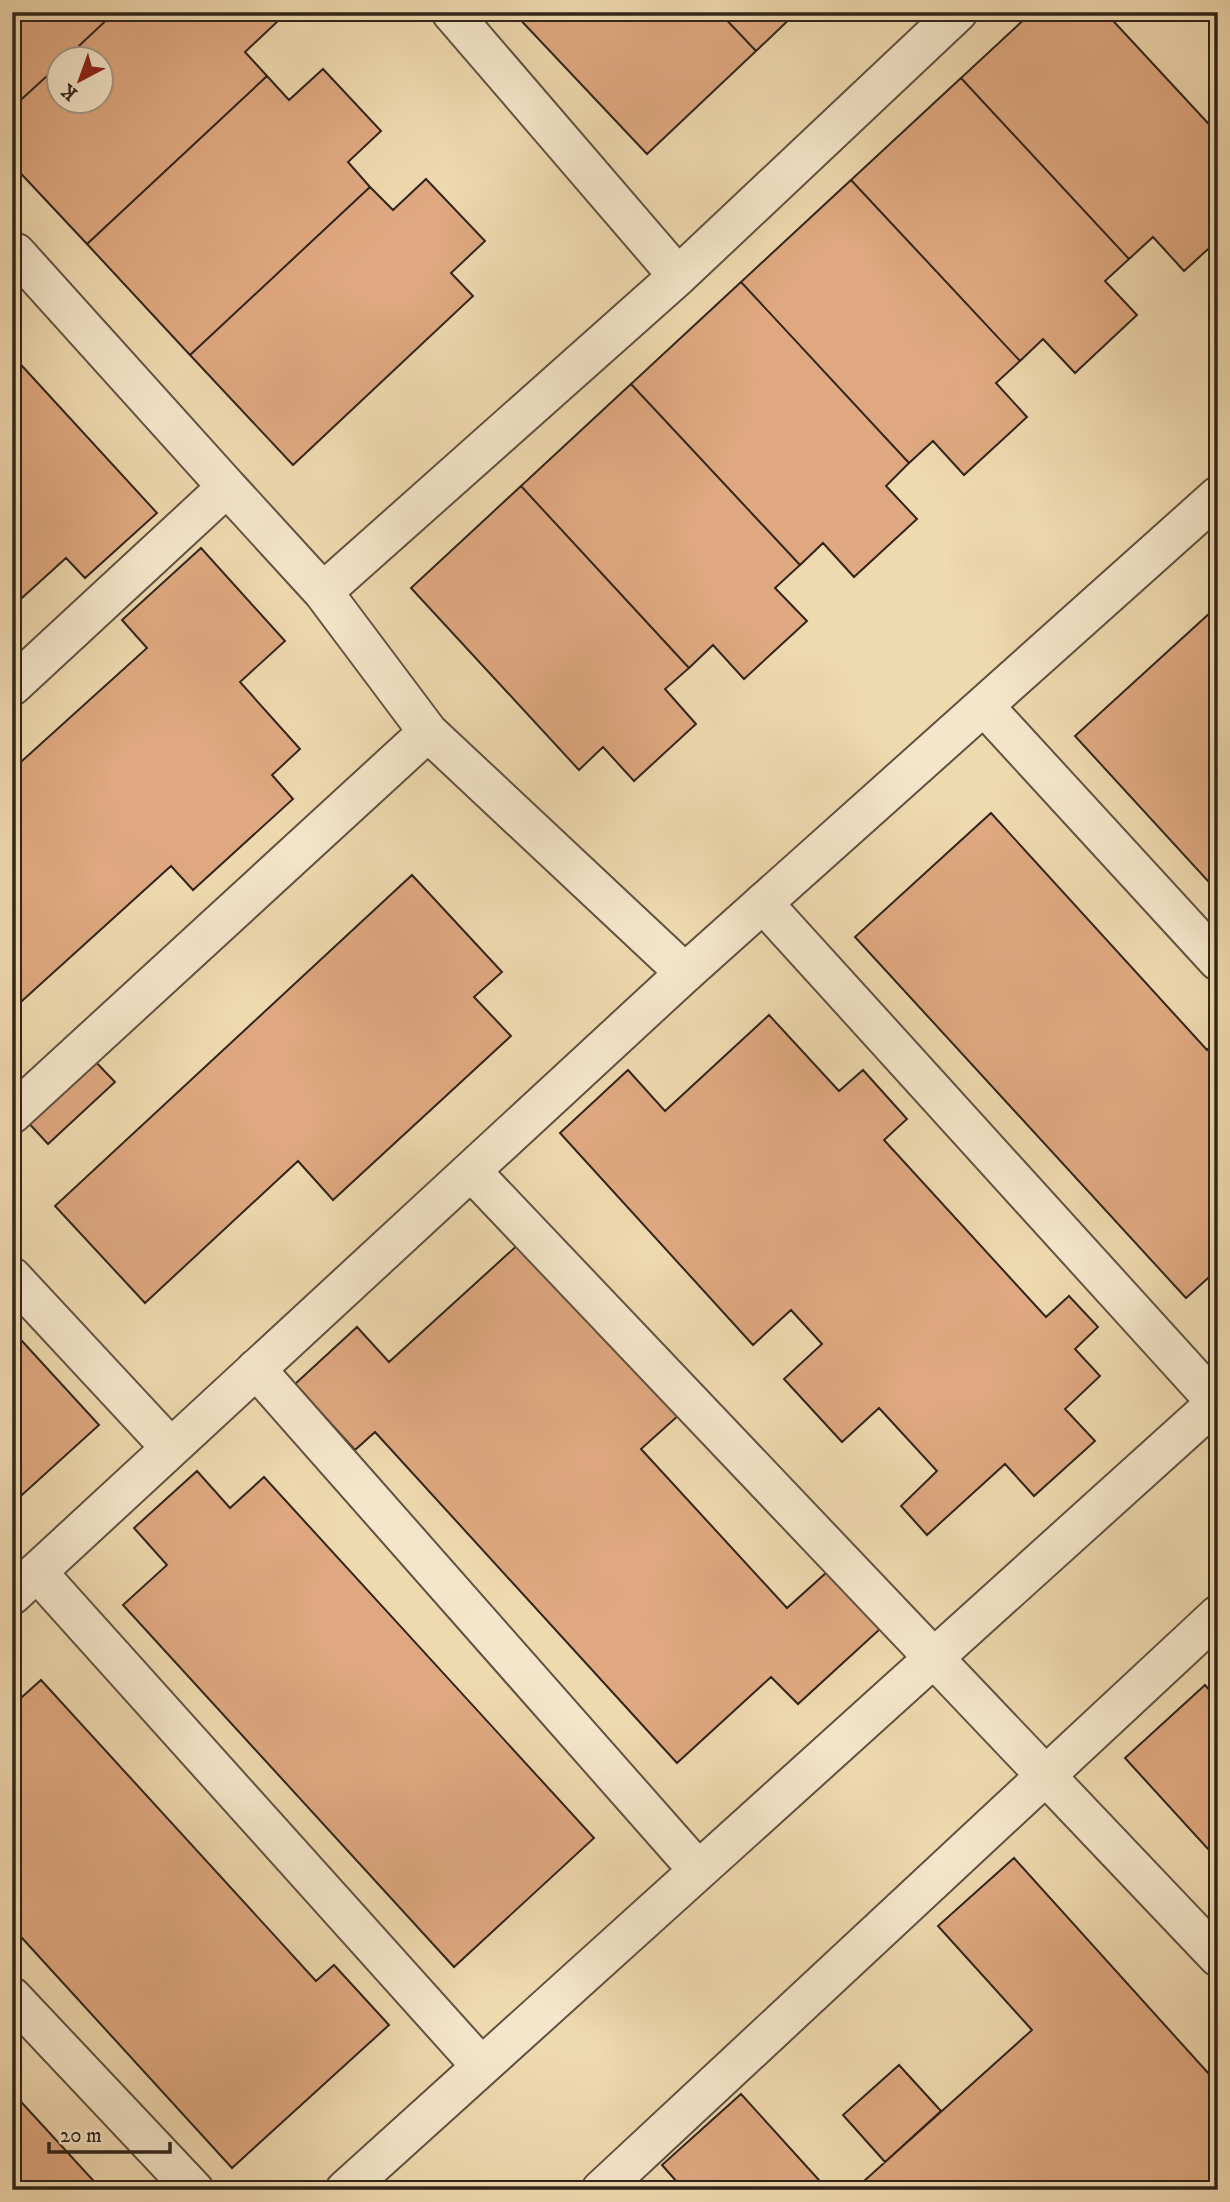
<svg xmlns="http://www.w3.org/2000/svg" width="1230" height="2202" font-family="'IM FELL DW Pica',serif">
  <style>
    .building { fill: #dfa880; stroke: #31251b; stroke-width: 2 }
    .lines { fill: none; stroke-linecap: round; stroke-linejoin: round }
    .minor-casing { stroke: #605240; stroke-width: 42 }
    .tertiary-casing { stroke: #605240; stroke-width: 42 }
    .minor { stroke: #f5e6cb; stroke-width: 38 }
    .tertiary { stroke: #f5e6cb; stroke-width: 38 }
  </style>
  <rect width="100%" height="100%" fill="#efd9af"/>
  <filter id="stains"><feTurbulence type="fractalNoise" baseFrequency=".00286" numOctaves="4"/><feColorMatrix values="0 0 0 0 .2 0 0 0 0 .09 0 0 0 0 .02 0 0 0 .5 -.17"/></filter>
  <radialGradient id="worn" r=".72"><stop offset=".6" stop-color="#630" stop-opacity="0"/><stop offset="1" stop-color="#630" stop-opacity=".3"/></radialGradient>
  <path class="building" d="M12 12H115L64 60H60V64L12 108Z
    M115 12H270L278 21 245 52 267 76 87 244 12 164V108L60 64V102H102V60H64Z
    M513 12H719L756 51 647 154Z
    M719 12H797L756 51Z
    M1032 12H1105L1218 134V240L1184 271 1153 237 1129 259 961 78Z
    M323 69 381 131 348 162 370 187 190 355 87 244 267 76 289 100Z
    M961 78 1129 259 1105 281 1137 315 1075 373 1043 339 1020 361 851 180Z
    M426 179 485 241 451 273 473 296 293 465 190 355 370 187 393 210Z
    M851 180 1020 361 996 383 1027 417 964 475 933 441 909 463 741 282Z
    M741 282 909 463 886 486 917 519 854 577 823 543 800 565 631 384Z
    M12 355 157 513 85 578 66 558 12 607Z
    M631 384 800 565 775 588 807 621 744 679 713 645 689 668 521 486Z
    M521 486 689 668 665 689 696 724 634 781 603 747 579 770 411 588Z
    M201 548 285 641 240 682 300 749 272 775 293 799 193 890 171 866 12 1010V770L147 648 122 620Z
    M1211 612 1218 619V892L1075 736Z
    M991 813 1207 1050 1218 1040V1269L1186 1298 855 937Z
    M412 875 502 972 474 997 511 1036 333 1200 298 1161 145 1303 55 1206Z
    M769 1015 839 1091 863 1070 907 1119 884 1140 1046 1317 1069 1296 1098 1327 1075 1349 1100 1376 1065 1409 1095 1441 1034 1496 1005 1464 927 1535 901 1506 937 1471 879 1408 842 1442 784 1379 822 1344 791 1310 753 1345 560 1133 628 1070 665 1111Z
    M91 1057 115 1082 48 1144 25 1119Z
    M522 1241 680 1414 641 1449 787 1608 827 1572 880 1629 798 1704 771 1677 677 1763 375 1432 355 1450 295 1384 357 1327 389 1362Z
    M22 1341 99 1425 12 1504V1350Z
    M197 1471 230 1508 264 1477 594 1838 454 1967 123 1605 167 1565 134 1528Z
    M41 1680 316 1981 334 1965 389 2025 232 2168 12 1927V1706Z
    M1205 1685 1218 1700V1860L1125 1758Z
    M1014 1858 1218 2084V2190H854L1032 2030 938 1926Z
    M899 2065 941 2111 885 2162 843 2115Z
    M12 2092 102 2190H12Z
    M741 2094 828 2190H684L662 2165Z"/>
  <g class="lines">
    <g class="minor-casing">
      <path id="minor" d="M451 12 678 276
        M227 487 323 592 428 732 685 973
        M323 592 678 276 958 12
        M12 686 227 487 16 253
        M984 706 1218 961
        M763 903 1216 1402
        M12 1114 428 732
        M472 1172 1218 1957
        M12 1277 170 1447
        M256 1369 698 1870
        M37 1572 481 2066
        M12 1997 194 2190"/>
    </g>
    <g class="tertiary-casing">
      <path id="tertiary" d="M12 1595 685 973 1218 496
        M345 2190 1218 1401
        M601 2190 1218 1615"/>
    </g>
    <use href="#minor" class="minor"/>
    <use href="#tertiary" class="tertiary"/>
  </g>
  <rect width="1230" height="2202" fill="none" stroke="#efd9af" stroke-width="42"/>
  <rect x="14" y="14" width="1202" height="2174" fill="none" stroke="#31251b" stroke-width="3.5"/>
  <rect x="21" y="21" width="1188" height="2160" fill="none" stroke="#31251b" stroke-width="2"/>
  <g transform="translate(80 80) rotate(221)"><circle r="33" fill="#f5e6cb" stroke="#a79985" stroke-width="2"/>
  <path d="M0-5L12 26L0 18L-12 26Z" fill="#8f2418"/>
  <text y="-10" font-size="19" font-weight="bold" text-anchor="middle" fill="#31251b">K</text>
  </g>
  <path d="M49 2142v10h121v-10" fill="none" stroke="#31251b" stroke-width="3.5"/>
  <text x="60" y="2142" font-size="21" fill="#31251b" stroke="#f5e6cb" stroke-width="5" paint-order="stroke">20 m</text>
  <rect width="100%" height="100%" filter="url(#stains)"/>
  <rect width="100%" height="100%" fill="url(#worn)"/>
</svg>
